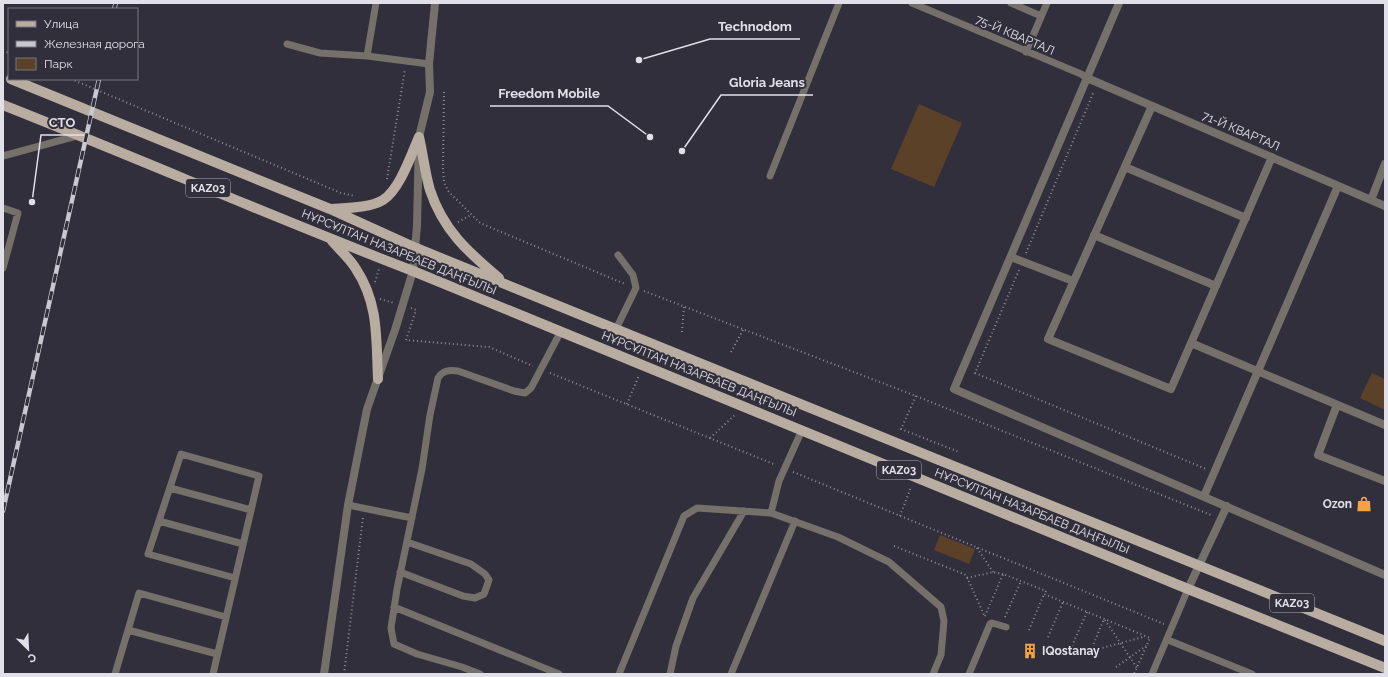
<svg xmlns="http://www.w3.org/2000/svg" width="1388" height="677" font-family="Raleway,sans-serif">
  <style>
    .park { fill: #5b4127 }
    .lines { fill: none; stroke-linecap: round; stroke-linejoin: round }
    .path { stroke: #8e8c97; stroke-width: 2; stroke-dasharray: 1 3; stroke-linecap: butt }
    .service { stroke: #75706a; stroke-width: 7 }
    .minor { stroke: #75706a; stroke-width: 8 }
    .tertiary { stroke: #75706a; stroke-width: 8 }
    .primary { stroke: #b9ada2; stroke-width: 10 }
    .rail-casing { stroke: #c9c7d0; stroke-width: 4.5 }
    .rail { stroke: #322f3c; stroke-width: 3; stroke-dasharray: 9; stroke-linecap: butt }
    .labels { text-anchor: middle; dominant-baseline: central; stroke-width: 4; stroke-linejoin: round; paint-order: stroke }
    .shield { fill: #322f3c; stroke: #acabb4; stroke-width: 1 }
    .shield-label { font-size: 11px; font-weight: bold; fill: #e1e0e8 }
    .street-label { font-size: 12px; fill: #e1e0e8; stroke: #322f3c }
    .poi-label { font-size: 12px; font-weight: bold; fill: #e1e0e8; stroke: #322f3c; text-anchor: end }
    .leader { fill: none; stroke: #e1e0e8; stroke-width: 1.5 }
    .callout-dot { fill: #e1e0e8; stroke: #322f3c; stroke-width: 1.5 }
    .callout-label { font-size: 13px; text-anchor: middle; font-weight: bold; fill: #e1e0e8; stroke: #322f3c; stroke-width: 4; stroke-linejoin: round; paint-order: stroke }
  </style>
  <rect width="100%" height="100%" fill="#322f3c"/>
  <path class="park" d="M919 104 962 123 934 187 891 169Z
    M1372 373 1385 379V410L1360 398Z
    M940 535 975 549 969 564 934 550Z"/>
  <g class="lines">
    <path class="path" d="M3 50 9 53
      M71 79 341 193 355 196
      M444 92 443 168 444 182 448 191 480 223 625 284
      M387 179 405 69
      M458 222 471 215
      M1026 253 1094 91
      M1019 270 975 373 1206 469
      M375 282 379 269
      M644 291 916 396 1211 515
      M380 299 394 303
      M411 308 416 310 406 340 489 347 533 366
      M682 332 684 306
      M731 352 743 330
      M550 373 776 465
      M916 396 901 429 959 452
      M627 404 639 375
      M710 438 736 414
      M793 472 1164 624
      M900 516 911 487
      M894 546 966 575 985 617
      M977 548 993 572
      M967 578 993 572 1003 574
      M985 616 1003 574 1046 591 1044 594 1150 638 1134 674
      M1005 617 1021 581
      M1105 620 1137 668
      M1029 630 1044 594
      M1048 637 1063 602
      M1072 646 1087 612
      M1091 651 1143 637
      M1089 655 1104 619
      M1116 667 1146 646
      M344 674 363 517"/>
    <path class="service" d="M912 3 1081 74 1087 78
      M1011 3 1041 16
      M287 44 320 53 367 56 429 64
      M1026 52 1047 3
      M367 56 376 3
      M3 156 80 135
      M770 176 839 3
      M3 208 18 213 3 268
      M616 329 636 288 633 275 618 255
      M170 488 251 510
      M348 505 412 518
      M771 513 779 481 802 430
      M159 521 243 544
      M400 572 463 596 475 598 484 594 489 580 485 574 471 564 407 542
      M394 607 559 674
      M128 630 217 654
      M1168 640 1252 674
      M115 674 139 593 226 617
      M213 674 259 476 181 454 148 554 235 578
      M480 674 462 667 417 654 394 644 391 628 397 589 422 469 430 415 438 378C443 370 449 370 458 371L514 391 525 393 531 388 561 331
      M619 674 684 516 697 508 771 513 838 537 889 562 941 607 944 621 941 655 933 674
      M670 674 676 646 693 598 744 511
      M731 674 795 521
      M969 674 990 624 992 623 1006 627
      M1152 674 1188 589"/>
    <path class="minor" d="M1119 3 954 389 1385 575
      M1087 78 1385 206
      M1152 106 1048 339 1171 389 1272 157
      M1125 167 1246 218
      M1371 200 1385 164
      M1094 235 1216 286
      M1011 257 1073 281
      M1191 343 1385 425
      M1337 405 1318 455 1385 481
      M1204 496 1338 186
      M1188 589 1227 506"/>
    <path class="tertiary" d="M324 674 348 505 367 409 395 330 413 271 417 226 419 137 430 92 429 64 435 3"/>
    <path class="primary" d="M11 79 330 209 416 248 1385 641
      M3 105C140 159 275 218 413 271L1188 589 1385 668
      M419 137C423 154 425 173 430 190 443 230 468 252 499 278
      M332 209C346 208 370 208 383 200 400 189 411 155 419 137
      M332 241C340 250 350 259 356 269 379 304 376 339 378 379"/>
    <g class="rail-casing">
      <path id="rail" d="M114 9 116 3
        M3 511 99 79"/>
    </g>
    <use href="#rail" class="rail"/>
  </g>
  <defs>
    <g id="shop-bare" transform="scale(1.2)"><path d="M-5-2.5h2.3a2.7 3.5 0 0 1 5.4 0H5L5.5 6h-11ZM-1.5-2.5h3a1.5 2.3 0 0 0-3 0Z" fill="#f4a344" stroke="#322f3c" stroke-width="2.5" paint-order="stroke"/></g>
    <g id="building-bare" transform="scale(1.2)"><path d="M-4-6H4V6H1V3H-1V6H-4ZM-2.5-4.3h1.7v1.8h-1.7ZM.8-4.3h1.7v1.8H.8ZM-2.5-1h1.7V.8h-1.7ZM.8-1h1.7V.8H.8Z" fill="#f4a344" stroke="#322f3c" stroke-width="2.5" paint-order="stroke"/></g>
  </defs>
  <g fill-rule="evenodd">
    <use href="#shop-bare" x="1364" y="504"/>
    <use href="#building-bare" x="1030" y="651"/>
  </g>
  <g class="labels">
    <g class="shield">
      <rect x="186" y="179" width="44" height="18" rx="3"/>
      <rect x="877" y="461" width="44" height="18" rx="3"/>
      <rect x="1270" y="594" width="44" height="18" rx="3"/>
    </g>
    <g class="shield-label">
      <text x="208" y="188">KАZ03</text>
      <text x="899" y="470">KАZ03</text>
      <text x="1292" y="603">KАZ03</text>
    </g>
    <g class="street-label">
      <text transform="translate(1015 35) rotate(23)">75-Й КВАРТАЛ</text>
      <text transform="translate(1241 131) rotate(23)">71-Й КВАРТАЛ</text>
      <text transform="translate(399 252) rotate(22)">НҰРСҰЛТАН НАЗАРБАЕВ ДАҢҒЫЛЫ</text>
      <text transform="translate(699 374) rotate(22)">НҰРСҰЛТАН НАЗАРБАЕВ ДАҢҒЫЛЫ</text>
      <text transform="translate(1032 511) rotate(22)">НҰРСҰЛТАН НАЗАРБАЕВ ДАҢҒЫЛЫ</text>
    </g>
    <g class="poi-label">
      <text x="1352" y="504">Ozon</text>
      <text x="1042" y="651" text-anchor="start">IQostanay</text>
    </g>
  </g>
  <path class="leader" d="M639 60L710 39H800M682 151L721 95H813M650 137L608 106H490M32 202L41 135H84"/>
  <g class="callout-dot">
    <circle cx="639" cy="60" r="4"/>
    <circle cx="682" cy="151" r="4"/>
    <circle cx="650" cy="137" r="4"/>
    <circle cx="32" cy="202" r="4"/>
  </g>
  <g class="callout-label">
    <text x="755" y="31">Technodom</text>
    <text x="767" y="87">Gloria Jeans</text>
    <text x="549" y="98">Freedom Mobile</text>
    <text x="62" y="127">СТО</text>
  </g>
  <rect width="1388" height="677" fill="none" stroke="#e1e0e8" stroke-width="8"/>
  <rect x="8" y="8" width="130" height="72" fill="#322f3c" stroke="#787681"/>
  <rect x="16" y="21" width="20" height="6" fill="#b9ada2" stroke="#787681"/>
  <text x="44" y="28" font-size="12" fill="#e1e0e8">Улица</text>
  <rect x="16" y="41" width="20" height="6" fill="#c9c7d0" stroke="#787681"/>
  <text x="44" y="48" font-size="12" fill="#e1e0e8">Железная дорога</text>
  <rect x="16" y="58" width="20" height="12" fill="#5b4127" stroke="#787681"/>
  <text x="44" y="68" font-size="12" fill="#e1e0e8">Парк</text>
  <g transform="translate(28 649) rotate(156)" stroke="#322f3c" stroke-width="3" paint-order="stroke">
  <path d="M0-3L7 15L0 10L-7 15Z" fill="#e1e0e8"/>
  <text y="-6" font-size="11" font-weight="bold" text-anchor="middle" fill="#e1e0e8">С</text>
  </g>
</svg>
